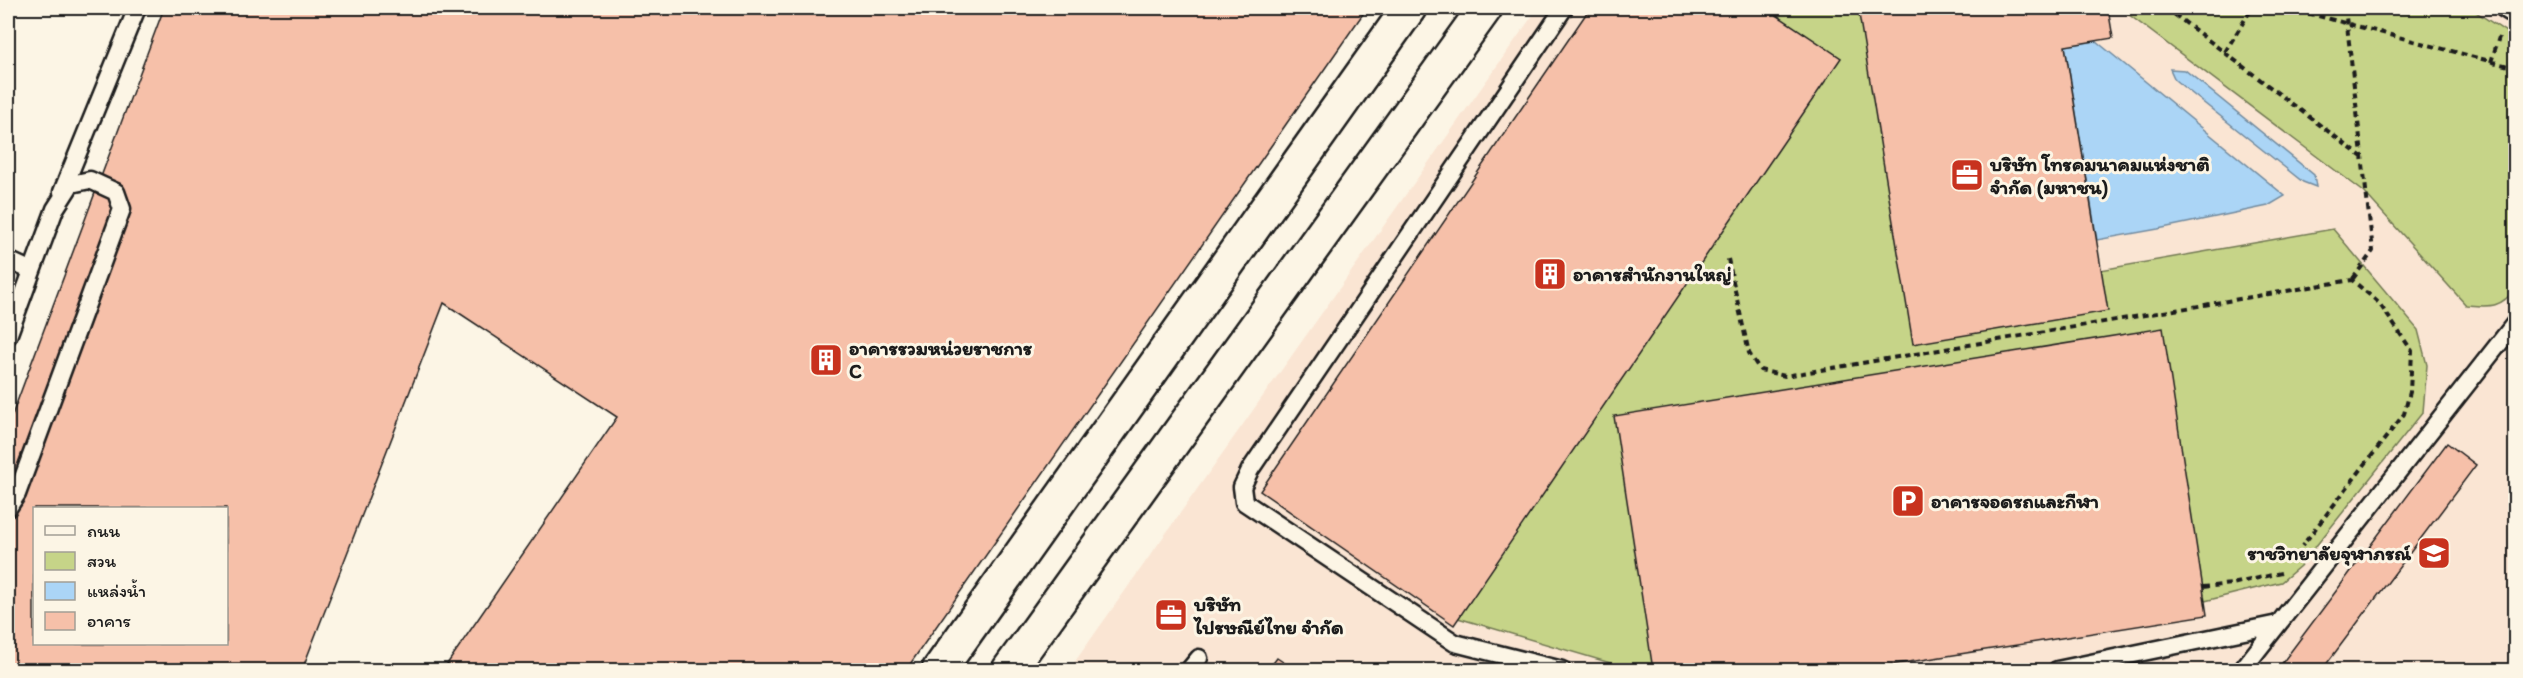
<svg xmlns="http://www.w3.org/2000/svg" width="2523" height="678" font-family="Itim,'Playpen Sans Thai',sans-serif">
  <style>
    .built { fill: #fae5d3 }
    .green { fill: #c6d488; stroke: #717852; stroke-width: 1.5 }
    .water { fill: #abd5f6; stroke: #728b9f; stroke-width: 1.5 }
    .building { fill: #f6c0a9; stroke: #1c1c1c; stroke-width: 1.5; fill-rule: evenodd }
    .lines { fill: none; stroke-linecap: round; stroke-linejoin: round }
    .lane-casing { stroke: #1c1c1c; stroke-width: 21 }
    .street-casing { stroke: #1c1c1c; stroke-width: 38 }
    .path { stroke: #1c1c1c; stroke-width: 4; stroke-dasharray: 6 4.5; stroke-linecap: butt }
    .lane { stroke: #fcf5e5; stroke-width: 16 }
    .street { stroke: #fcf5e5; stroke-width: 33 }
    .labels { text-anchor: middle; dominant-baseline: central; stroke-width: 6; stroke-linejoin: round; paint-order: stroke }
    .poi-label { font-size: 20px; font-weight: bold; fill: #1c1c1c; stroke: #fcf5e5; text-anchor: start }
  </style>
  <rect width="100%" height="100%" fill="#fcf5e5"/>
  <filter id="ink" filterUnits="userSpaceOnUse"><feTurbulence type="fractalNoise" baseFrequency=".0167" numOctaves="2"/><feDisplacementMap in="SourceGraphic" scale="12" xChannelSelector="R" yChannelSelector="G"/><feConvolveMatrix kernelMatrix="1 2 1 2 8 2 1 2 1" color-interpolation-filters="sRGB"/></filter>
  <g filter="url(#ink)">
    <path class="built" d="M1538 8H2515V670H1069Z"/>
    <path class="green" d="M1766 8H1917L2101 270 2333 229 2418 330 2427 365 2423 412 2300 566 2281 582 2205 601 1697 670H1634L1458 618 1840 58Z
      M2120 8H2470L2515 38 2516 288C2500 309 2490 307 2466 305L2364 192Z"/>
    <path class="water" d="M2096 41 2285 196 2268 206 2158 229 2097 240 2065 46Z
      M2170 69 2185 70 2314 175 2316 187 2303 182 2175 80Z"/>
    <path class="building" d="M164 8H1367L906 670H443L617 417 444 303 302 670H8V426ZM34 508H226V644H34Z
      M1590 8H1766L1841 58 1454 625 1260 491Z
      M1858 8H2108L2113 38 2065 46 2108 311 1913 344Z
      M2163 328 2207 615 1858 670H1653L1614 416Z
      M2447 443 2476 465 2322 670H2277Z
      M1277 658 1295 670H1268Z"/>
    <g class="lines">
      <g class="lane-casing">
        <path id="lane" d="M2503 8 2516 16
          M62 192 137 8
          M8 260 32 271
          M8 336 55 209 71 184 90 180 116 192 122 209 17 494 8 508
          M1189 670 1199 658
          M1562 670 1455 643 1244 502 1242 487 1250 470 1564 8
          M2057 670 2278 624
          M2242 670 2516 322"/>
      </g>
      <g class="street-casing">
        <path id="street" d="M939 670 1409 8
          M1009 670 1485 8"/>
      </g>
      <path class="path" d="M2166 8 2362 157
        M2288 8 2516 68
        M2345 8 2373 251 2352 280
        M2225 52 2252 8
        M2491 62 2499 37
        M1728 259 1749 353 1760 370 1785 376 2352 280 2379 303 2412 351 2410 392 2404 414 2302 546
        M2203 587 2232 584 2281 573"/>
      <use href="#lane" class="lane"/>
      <use href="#street" class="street"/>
    </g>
  </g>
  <defs>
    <g id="office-square" transform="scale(1.725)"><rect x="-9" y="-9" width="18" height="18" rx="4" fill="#c8321e" stroke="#fcf5e5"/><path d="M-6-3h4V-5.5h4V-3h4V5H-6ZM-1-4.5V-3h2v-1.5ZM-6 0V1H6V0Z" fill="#fff"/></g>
    <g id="building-square" transform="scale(1.725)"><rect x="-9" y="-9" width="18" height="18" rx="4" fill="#c8321e" stroke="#fcf5e5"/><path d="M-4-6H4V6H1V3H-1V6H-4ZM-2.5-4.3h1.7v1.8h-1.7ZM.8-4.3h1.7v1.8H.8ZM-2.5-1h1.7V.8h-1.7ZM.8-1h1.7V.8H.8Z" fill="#fff"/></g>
    <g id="parking-square" transform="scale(1.725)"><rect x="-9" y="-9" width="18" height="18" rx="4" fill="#c8321e" stroke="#fcf5e5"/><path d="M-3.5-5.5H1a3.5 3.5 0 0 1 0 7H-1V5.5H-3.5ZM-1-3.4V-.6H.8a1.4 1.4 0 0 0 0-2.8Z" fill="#fff"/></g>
    <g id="university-square" transform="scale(1.725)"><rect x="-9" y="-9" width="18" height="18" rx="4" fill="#c8321e" stroke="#fcf5e5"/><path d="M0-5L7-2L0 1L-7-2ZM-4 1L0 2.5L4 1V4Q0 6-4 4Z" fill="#fff"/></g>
  </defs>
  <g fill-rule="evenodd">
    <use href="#office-square" x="1967" y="175"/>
    <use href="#building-square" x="1550" y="274"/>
    <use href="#building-square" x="826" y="360"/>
    <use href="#parking-square" x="1908" y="501"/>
    <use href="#university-square" x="2434" y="553"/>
    <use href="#office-square" x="1171" y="615"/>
  </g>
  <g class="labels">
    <g class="poi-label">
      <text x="1990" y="164">บริษัท โทรคมนาคมแห่งชาติ<tspan x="1990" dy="23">จำกัด (มหาชน)</tspan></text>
      <text x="1573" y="274">อาคารสำนักงานใหญ่</text>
      <text x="849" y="348">อาคารรวมหน่วยราชการ<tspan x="849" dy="23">C</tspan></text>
      <text x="1931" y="501">อาคารจอดรถและกีฬา</text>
      <text x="2411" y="553" text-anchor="end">ราชวิทยาลัยจุฬาภรณ์</text>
      <text x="1194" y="604">บริษัท<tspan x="1194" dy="23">ไปรษณีย์ไทย จำกัด</tspan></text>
    </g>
  </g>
  <rect width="2523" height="678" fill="none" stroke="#fcf5e5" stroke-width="30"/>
  <rect x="15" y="15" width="2493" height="648" fill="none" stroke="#1c1c1c" stroke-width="2" filter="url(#ink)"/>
  <rect x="33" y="507" width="195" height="138" fill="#fcf5e5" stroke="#a29e95" stroke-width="1.5"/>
  <rect x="45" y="526" width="30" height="9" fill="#fcf5e5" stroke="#a29e95" stroke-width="1.5"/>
  <text x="87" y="537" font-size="18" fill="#1c1c1c">ถนน</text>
  <rect x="45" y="552" width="30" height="18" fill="#c6d488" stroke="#a29e95" stroke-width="1.5"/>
  <text x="87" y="567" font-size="18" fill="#1c1c1c">สวน</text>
  <rect x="45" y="582" width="30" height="18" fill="#abd5f6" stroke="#a29e95" stroke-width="1.5"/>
  <text x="87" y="597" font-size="18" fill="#1c1c1c">แหล่งน้ำ</text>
  <rect x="45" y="612" width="30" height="18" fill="#f6c0a9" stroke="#a29e95" stroke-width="1.5"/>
  <text x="87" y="627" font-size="18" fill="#1c1c1c">อาคาร</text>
</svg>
